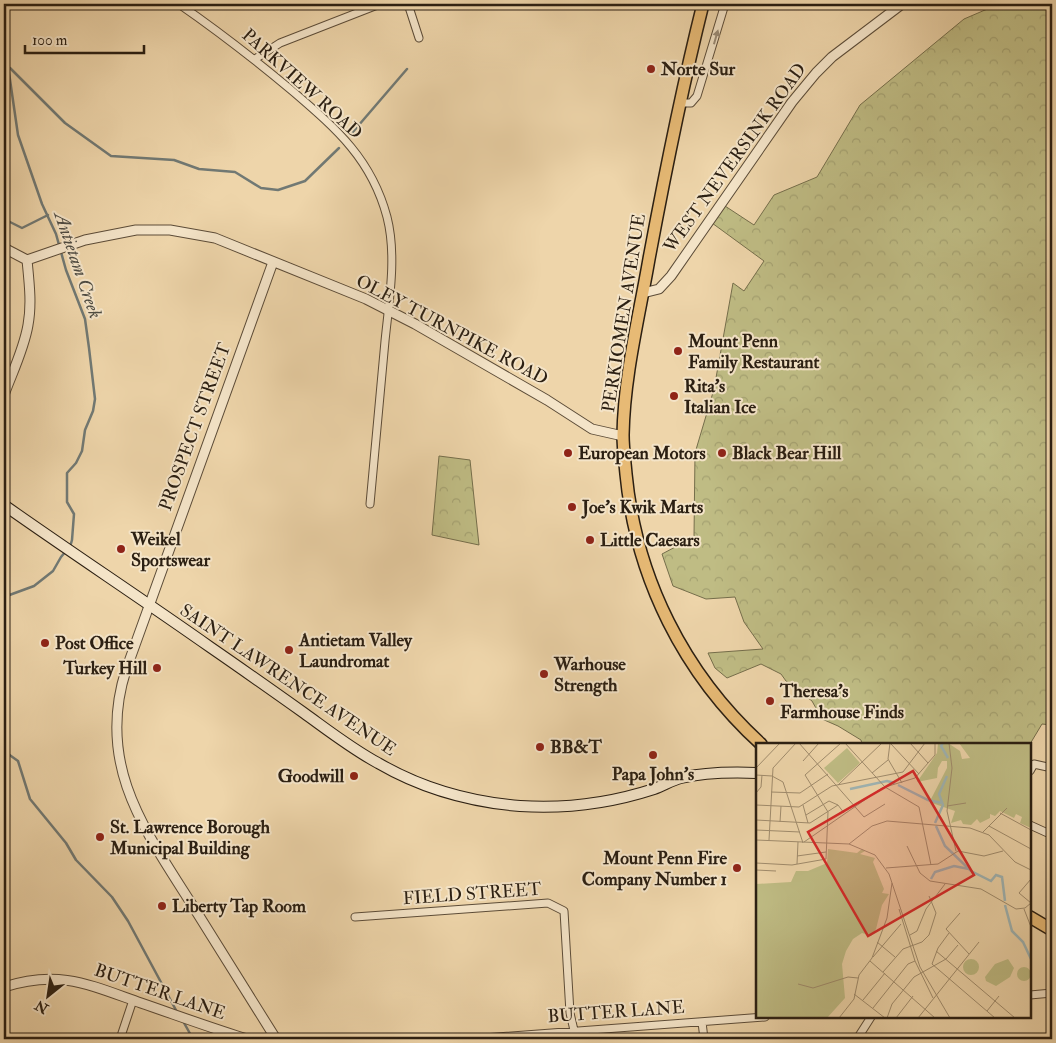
<svg xmlns="http://www.w3.org/2000/svg" width="1056" height="1043" font-family="'IM FELL Double Pica',serif">
  <style>
    .forest { fill: url(#forest-crowns); stroke: #756e4b }
    .lines { fill: none; stroke-linecap: round; stroke-linejoin: round }
    .stream { stroke: #717974; stroke-width: 2.5 }
    .minor-casing { stroke: #5c4c38; stroke-width: 9 }
    .tertiary-casing { stroke: #5c4c38; stroke-width: 11 }
    .secondary-casing { stroke: #2b1f12; stroke-width: 12 }
    .primary-casing { stroke: #2b1f12; stroke-width: 14 }
    .minor { stroke: #f4e4c8; stroke-width: 7 }
    .tertiary { stroke: #f4e4c8; stroke-width: 9 }
    .secondary { stroke: #f4e4c8; stroke-width: 10 }
    .primary { stroke: #e7ba75; stroke-width: 11 }
    .oneway { fill: #9a8b76 }
    .poi-dot { fill: #8f2418; stroke: #f4e4c8; stroke-width: 2 }
    .labels { text-anchor: middle; dominant-baseline: central; stroke-width: 4; stroke-linejoin: round; paint-order: stroke }
    .poi-label { font-size: 18px; font-weight: bold; fill: #2b1f12; stroke: #f4e4c8; text-anchor: start }
    .street-label { font-size: 18px; fill: #2b1f12; stroke: #f4e4c8 }
    .water-label { font-size: 19px; font-style: italic; fill: #4e4c43; stroke: #f4e4c8 }
    .inset-river { fill: none; stroke: #9fb5b5; stroke-width: 2.5 }
    .inset-road { fill: none; stroke: #a08c6d; stroke-width: 1 }
    .view { fill: #d62828; fill-opacity: 0.15; stroke: #d62828; stroke-width: 2.5 }
    .inset-edge { fill: none; stroke: #2b1f12; stroke-width: 2.5 }
  </style>
  <defs>
    <pattern id="forest-crowns" width="20" height="18" patternUnits="userSpaceOnUse" patternTransform="scale(1.25)"><rect width="20" height="18" fill="#bfbc84"/><path d="M2 6a3 3 0 1 1 6 0M12 15a3 3 0 1 1 6 0" fill="none" stroke="#a4a171"/></pattern>
  </defs>
  <rect width="100%" height="100%" fill="#eed5aa"/>
  <filter id="stains"><feTurbulence type="fractalNoise" baseFrequency=".004" numOctaves="4"/><feColorMatrix values="0 0 0 0 .2 0 0 0 0 .09 0 0 0 0 .02 0 0 0 .5 -.17"/></filter>
  <radialGradient id="worn" r=".72"><stop offset=".6" stop-color="#630" stop-opacity="0"/><stop offset="1" stop-color="#630" stop-opacity=".3"/></radialGradient>
  <path class="forest" d="M999 4H1046L1052 13V725L1042 724 1030 744H862L861 740 838 726 822 719 812 701 786 681 781 674 761 664 727 678 715 668 708 653 763 649 744 622 735 597 706 599 673 586 662 554 694 537 695 453 714 389 733 283 744 291 764 261 712 223 725 206 754 225 774 195 817 177 860 105 964 19Z
    M439 456 470 460 479 545 432 535Z"/>
  <g class="lines">
    <path class="stream" d="M4 53 8 66 18 135 42 204 56 234 66 270 85 319 89 348 95 399 93 411 85 430 82 451 76 463 67 473V502L74 514 72 540 70 547
      M10 68 65 123 111 156 174 160 199 169 235 172 261 188 278 190 305 181 339 148
      M352 133 407 69
      M4 219 22 228 48 215
      M4 597 34 586 53 571 61 557 66 551
      M4 751 18 761 30 799 66 843 76 860 112 897 128 921 177 1012
      M183 1021 193 1039"/>
    <g class="minor-casing">
      <path id="minor" d="M179 4C218 31 254 59 290 89 334 127 371 157 387 217 397 256 389 301 385 341 380 395 375 449 370 504
        M408 4 419 38
        M255 59 280 43 380 4
        M679 103H691L697 96 725 4
        M1030 771 1034 764 1052 768
        M1030 825 1052 835
        M355 917 548 903 564 911 570 1013 576 1039
        M1030 995 1052 993
        M702 1022 704 1039
        M120 1039 133 1000
        M470 1039 765 1017
        M857 1039 871 1017"/>
    </g>
    <g class="tertiary-casing">
      <path id="tertiary" d="M4 248 27 260 85 240 136 230H170L215 238 366 299 415 324 547 400 592 429 623 436
        M273 262 126 670C95 767 147 833 196 911 222 953 249 996 276 1039
        M643 293 659 289 671 276 792 102 816 73 832 57 902 4
        M4 395C12 373 24 349 28 325 32 304 29 281 27 260
        M4 987C59 969 90 985 141 1003 176 1015 211 1028 247 1039"/>
    </g>
    <g class="secondary-casing">
      <path id="secondary" d="M4 505C72 553 142 599 210 647 242 669 273 691 304 713 329 731 352 749 378 763 421 788 470 802 520 806 565 809 611 803 654 789 663 786 672 780 681 778 706 772 732 772 757 773"/>
    </g>
    <g class="primary-casing">
      <path id="primary" d="M703 4C682 88 665 173 649 259 639 317 624 376 623 435 623 448 625 462 626 474 636 578 684 674 761 744
        M1030 917 1052 930"/>
    </g>
    <use href="#minor" class="minor"/>
    <use href="#tertiary" class="tertiary"/>
    <use href="#secondary" class="secondary"/>
    <use href="#primary" class="primary"/>
  </g>
  <defs><path id="oneway-solid" d="M-6-.8H1V-3.2L6.5 0L1 3.2V.8H-6Z" transform="scale(1.25)"/></defs>
  <use class="oneway" href="#oneway-solid" transform="translate(716 37) rotate(-74)"/>
  <g class="poi-dot">
    <circle cx="651" cy="69" r="5"/>
    <circle cx="678" cy="351" r="5"/>
    <circle cx="674" cy="396" r="5"/>
    <circle cx="568" cy="453" r="5"/>
    <circle cx="722" cy="453" r="5"/>
    <circle cx="572" cy="507" r="5"/>
    <circle cx="590" cy="540" r="5"/>
    <circle cx="121" cy="549" r="5"/>
    <circle cx="45" cy="643" r="5"/>
    <circle cx="289" cy="650" r="5"/>
    <circle cx="157" cy="668" r="5"/>
    <circle cx="544" cy="674" r="5"/>
    <circle cx="770" cy="701" r="5"/>
    <circle cx="540" cy="747" r="5"/>
    <circle cx="653" cy="755" r="5"/>
    <circle cx="354" cy="776" r="5"/>
    <circle cx="100" cy="837" r="5"/>
    <circle cx="737" cy="868" r="5"/>
    <circle cx="162" cy="906" r="5"/>
  </g>
  <g class="labels">
    <g class="poi-label">
      <text x="661" y="69">Norte Sur</text>
      <text x="688" y="341">Mount Penn<tspan x="688" dy="21">Family Restaurant</tspan></text>
      <text x="684" y="386">Rita's<tspan x="684" dy="21">Italian Ice</tspan></text>
      <text x="578" y="453">European Motors</text>
      <text x="732" y="453">Black Bear Hill</text>
      <text x="582" y="507">Joe's Kwik Marts</text>
      <text x="131" y="539">Weikel<tspan x="131" dy="21">Sportswear</tspan></text>
      <text x="600" y="540">Little Caesars</text>
      <text x="299" y="640">Antietam Valley<tspan x="299" dy="21">Laundromat</tspan></text>
      <text x="55" y="643">Post Office</text>
      <text x="554" y="664">Warhouse<tspan x="554" dy="21">Strength</tspan></text>
      <text x="147" y="668" text-anchor="end">Turkey Hill</text>
      <text x="780" y="691">Theresa's<tspan x="780" dy="21">Farmhouse Finds</tspan></text>
      <text x="550" y="747">BB&amp;T</text>
      <text x="653" y="774" text-anchor="middle">Papa John's</text>
      <text x="344" y="776" text-anchor="end">Goodwill</text>
      <text x="110" y="827">St. Lawrence Borough<tspan x="110" dy="21">Municipal Building</tspan></text>
      <text x="727" y="858" text-anchor="end">Mount Penn Fire<tspan x="727" dy="21">Company Number 1</tspan></text>
      <text x="172" y="906">Liberty Tap Room</text>
    </g>
    <g class="street-label">
      <text transform="translate(302 84) rotate(42)">PARKVIEW ROAD</text>
      <text transform="translate(735 158) rotate(-54)">WEST NEVERSINK ROAD</text>
      <text transform="translate(624 313) rotate(-81)">PERKIOMEN AVENUE</text>
      <text transform="translate(452 330) rotate(28)">OLEY TURNPIKE ROAD</text>
      <text transform="translate(195 427) rotate(-70)">PROSPECT STREET</text>
      <text transform="translate(288 680) rotate(34)">SAINT LAWRENCE AVENUE</text>
      <text transform="translate(472 894) rotate(-4)">FIELD STREET</text>
      <text transform="translate(160 992) rotate(19)">BUTTER LANE</text>
      <text transform="translate(616 1012) rotate(-4)">BUTTER LANE</text>
    </g>
    <g class="water-label">
      <text transform="translate(78 265) rotate(71)">Antietam Creek</text>
    </g>
  </g>
  <g transform="translate(756 743)">
    <rect width="275" height="275" fill="#eed5aa"/>
    <path d="M252 216 258 225 254 234 240 243 230 238 229 234 239 221ZM207 224a8 8 0 1 1 16 0a8 8 0 1 1-16 0ZM261 231a7 7 0 1 1 14 0a7 7 0 1 1-14 0Z" fill="#bfbc84"/>
    <path d="M182 0H192L204 8 206 16 214 15 203 0H275V85L264 80 266 74 260 71 258 75 244 68 239 73 234 71V75L224 80 221 76 215 82 207 81 205 77 195 80 199 68 176 60 175 56 191 25V18H186L182 25 181 35 161 39 181 10ZM91 5 104 20 82 40 68 25ZM72 106 101 110 106 106 109 108 104 111 119 115 117 119 128 146 126 150 133 151 126 162 120 186 115 193 106 190 97 196 90 208 86 221 89 255 71 275H0V141L35 139 40 128H52L71 120Z" fill="#bfbc84"/>
    <path class="inset-river" d="M187 0 185 3 192 15M142 42 172 57 186 60M94 46 131 38 139 40M179 80 187 62 183 51 191 33M180 83 189 103 215 128 235 138 240 132 246 134 249 158M175 136 179 129 198 123 213 126M249 162 256 188 267 199 275 216"/>
    <path class="inset-road" d="M43 0 108 74 129 61M89 0 129 44 163 64 175 122M134 0 132 16 146 40M154 0 172 20M193 0 196 25 191 68 200 108M135 1 163 31M47 18 63 0M0 25 24 0M116 30 132 17M0 32 16 33 27 39 47 100M82 42 126 0M15 49 44 50 72 31M0 50 5 44 6 32M0 62 43 64 76 43 147 29 169 0M47 62 52 80M191 63 210 60M244 70 275 87M50 72 73 58 82 62 88 70M0 77 54 80 82 62M24 79 25 63M233 83 275 106M0 87 44 89M227 89 251 65M0 97 93 101 119 112 133 131 164 224 194 275M13 97 17 25 40 0M48 99 126 45 159 35 179 12V0M93 101 116 83 131 78 214 85 233 92 259 119 275 127M151 103 164 130 174 138 225 146 260 166 269 165 275 160M41 113 70 109M0 120 36 122 70 116 72 69 49 32 85 0M41 121 42 99M130 125 182 121 202 108 228 113 247 108M0 127 20 128M275 160 263 150 275 136M143 166 159 218 177 255M268 166 275 184M204 170 190 186 213 211M193 190 182 205 176 221 239 275M154 192 161 188 170 166 189 141M121 199 139 214M180 208 259 275M117 214 145 181M114 218 179 275M127 229 147 206 166 199 173 192 180 170 173 153M42 241 57 245 92 234 102 235M98 251 129 275M107 257 129 230M117 265 152 221 159 218M231 268 243 253M83 275 98 256 103 232 116 215 131 175 136 140M131 275 136 261 158 234 190 216 202 202M140 275 157 253M162 275 223 199"/>
    <path class="view" d="M157 28 218 132 112 193 52 89Z"/>
    <rect width="275" height="275" class="inset-edge"/>
  </g>
  <rect width="1056" height="1043" fill="none" stroke="#eed5aa" stroke-width="20"/>
  <rect x="5" y="5" width="1046" height="1033" fill="none" stroke="#2b1f12" stroke-width="2.5"/>
  <rect x="10" y="10" width="1036" height="1023" fill="none" stroke="#2b1f12"/>
  <g transform="translate(48 996) rotate(210)" stroke="#f4e4c8" stroke-width="4" paint-order="stroke">
  <path d="M0-4L9 19L0 12L-9 19Z" fill="#2b1f12"/>
  <text y="-8" font-size="14" font-weight="bold" text-anchor="middle" fill="#2b1f12">N</text>
  </g>
  <path d="M25 45v8h119v-8" fill="none" stroke="#2b1f12" stroke-width="2.5"/>
  <text x="32" y="45" font-size="15" fill="#2b1f12" stroke="#f4e4c8" stroke-width="4" paint-order="stroke">100 m</text>
  <rect width="100%" height="100%" filter="url(#stains)"/>
  <rect width="100%" height="100%" fill="url(#worn)"/>
</svg>
